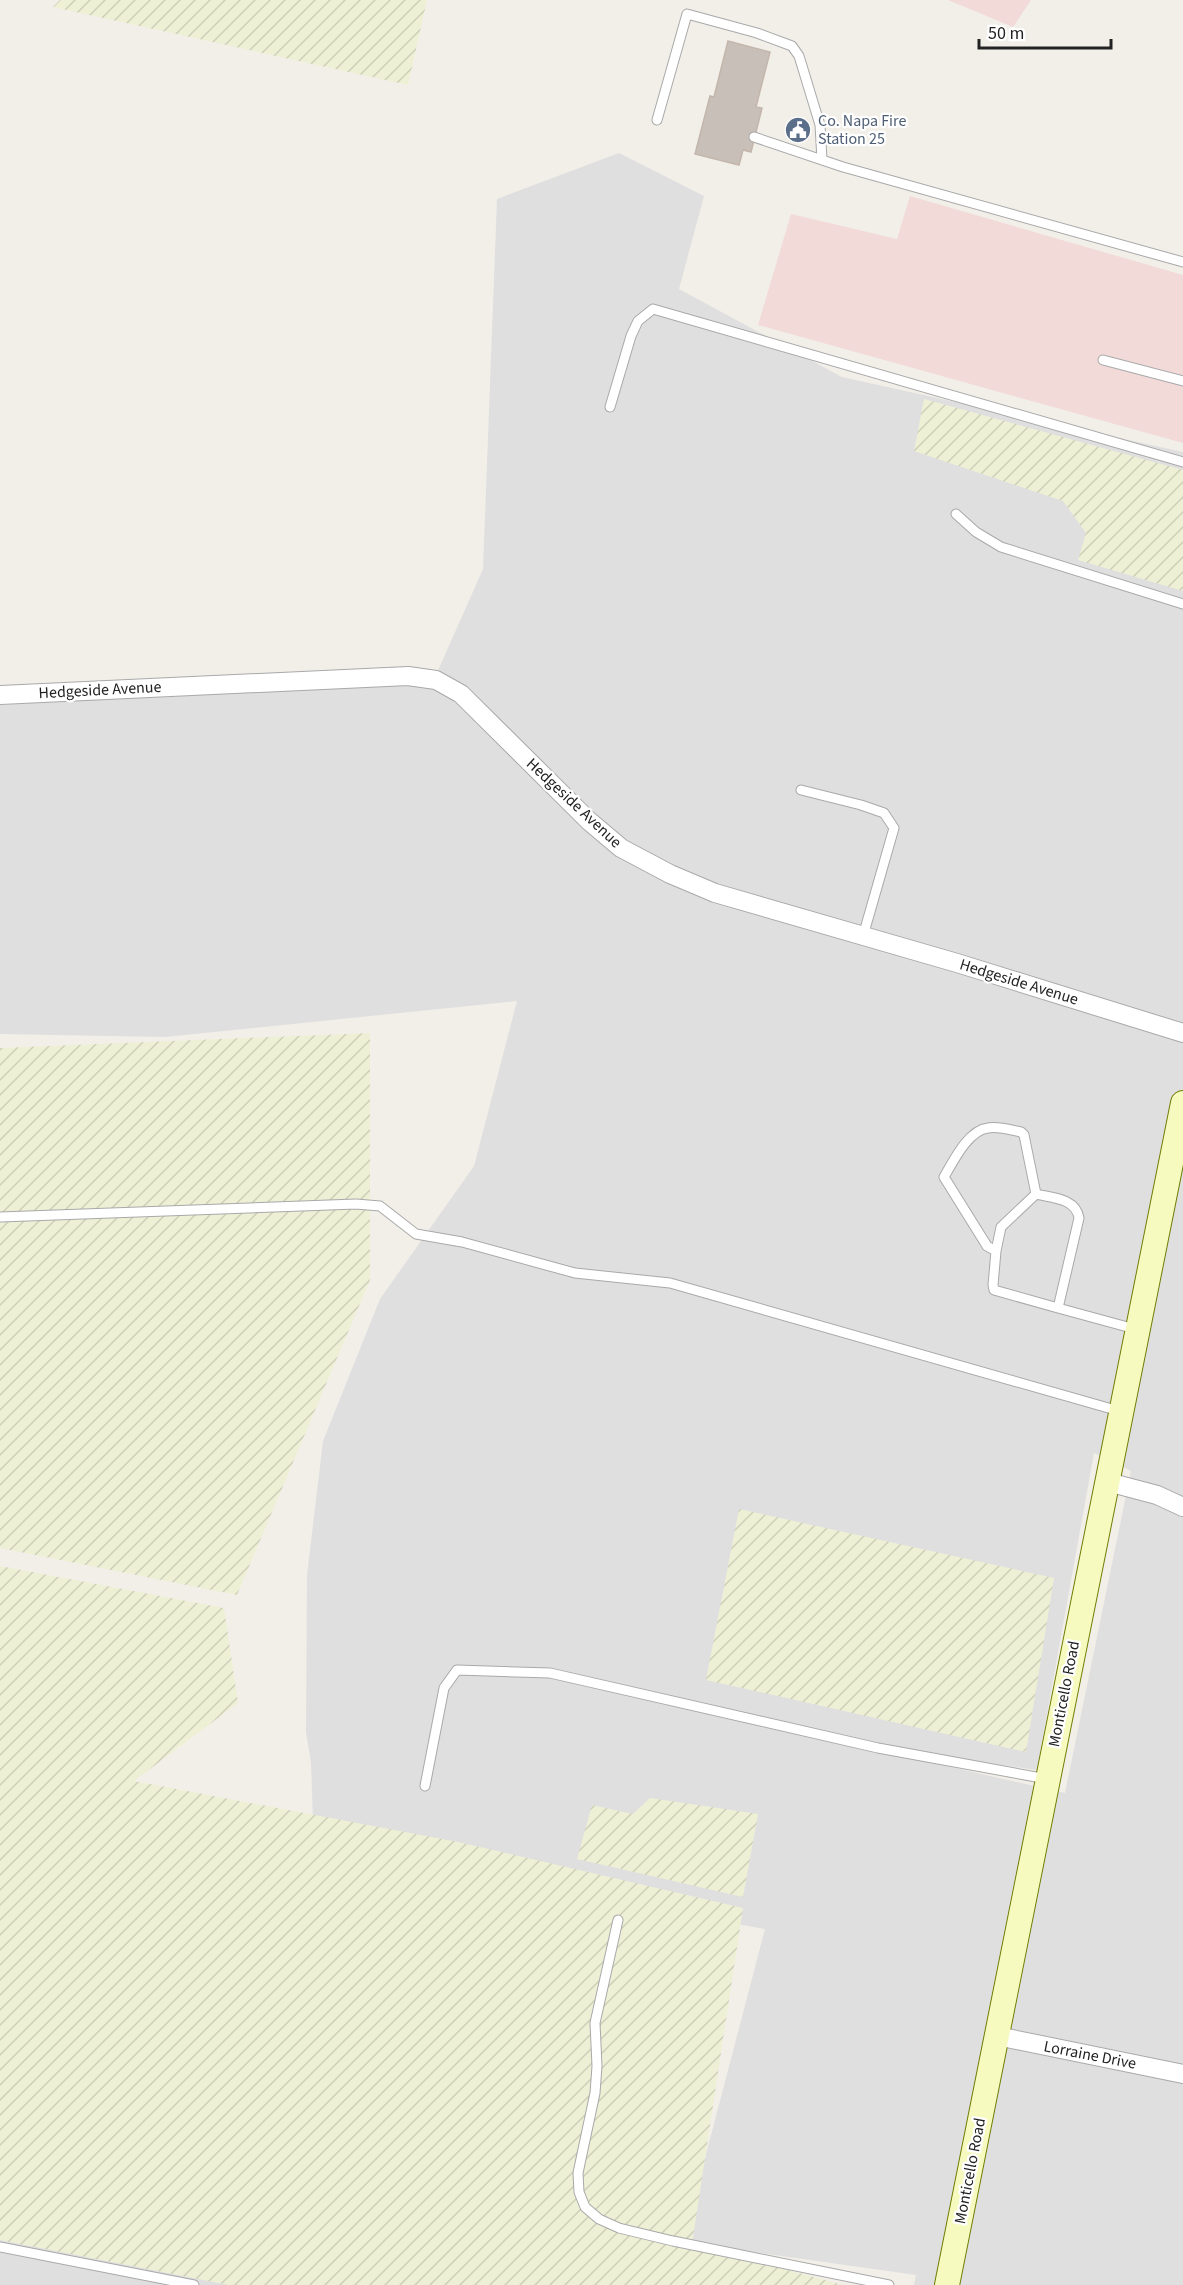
<svg xmlns="http://www.w3.org/2000/svg" width="1183" height="2285" font-family="'Source Sans 3',sans-serif">
  <style>
    .residential { fill: #e0dfdf; fill-rule: evenodd }
    .commercial { fill: #f2dad9 }
    .farmland { fill: url(#farmland-furrows) }
    .building { fill: #c7bfb8; stroke: #c4b6ab; stroke-width: 1.5 }
    .lines { fill: none; stroke-linecap: round; stroke-linejoin: round }
    .lane-casing { stroke: #a9a9a9; stroke-width: 11 }
    .street-casing { stroke: #a9a9a9; stroke-width: 20 }
    .secondary-casing { stroke: #707d05; stroke-width: 26 }
    .lane { stroke: #fff; stroke-width: 9 }
    .street { stroke: #fff; stroke-width: 18 }
    .secondary { stroke: #f7fabf; stroke-width: 24 }
    .labels { text-anchor: middle; dominant-baseline: central; stroke-width: 4.5; stroke-linejoin: round; paint-order: stroke }
    .service-label { font-size: 16px; fill: #4e5e75; stroke: #fff; text-anchor: start }
    .street-label { font-size: 16px; fill: #222; stroke: #fff }
  </style>
  <defs>
    <pattern id="farmland-furrows" width="10" height="10" patternUnits="userSpaceOnUse" patternTransform="scale(1.5)"><rect width="10" height="10" fill="#eef0d5"/><path d="M-1 1l2-2M0 10L10 0M9 11l2-2" fill="none" stroke="#ccceb7"/></pattern>
  </defs>
  <rect width="100%" height="100%" fill="#f2efe9"/>
  <path class="residential" d="M619 153 704 196 679 289 842 377 1183 452V2285H914L916 2275 683 2242 765 1929 314 1852 311 1763 306 1732 307 1575 323 1441 380 1299 474 1166 517 1001 165 1037 0 1034V705L436 675 483 569 497 199ZM1094 1453 1131 1471 1065 1793 836 1741 1037 1770Z
    M0 2205 354 2285H0Z"/>
  <path class="commercial" d="M948 0H1031L1013 27Z
    M910 196 1183 275V443L758 325 791 214 897 239Z"/>
  <path class="farmland" d="M60 0H427L408 85 53 7Z
    M924 399 1183 470V591L1078 560 1086 533 1063 501 914 451Z
    M370 1033V1280L237 1595 0 1548V1048Z
    M739 1509 1054 1578 1026 1752 706 1680Z
    M0 1566 224 1608 238 1703 134 1781 458 1842 743 1908 692 2244 843 2285H229L0 2240Z
    M650 1798 758 1814 743 1897 577 1859 592 1805 633 1814Z"/>
  <path class="building" d="M728 41 770 52 756 107 762 108 751 152 743 150 739 165 695 154 710 96 714 97Z"/>
  <g class="lines">
    <g class="lane-casing">
      <path id="lane" d="M657 120 687 14 757 33 792 46 799 56 820 125 822 160
        M754 137 843 167 1183 262
        M1103 360 1183 381
        M610 407 631 336 638 321 653 309 1183 462
        M956 514 976 532 1001 547 1183 604
        M801 790 861 805 884 813 894 828 863 936
        M0 1217 356 1204 380 1206 416 1234 462 1242 575 1273 670 1283 1119 1411
        M996 1251 1001 1227 1036 1194
        M1058 1308 994 1290 993 1285 996 1251 987 1246 944 1177C953 1162 968 1130 988 1128 998 1126 1011 1130 1021 1132L1024 1135 1036 1194C1052 1198 1076 1198 1079 1218L1058 1308 1135 1329
        M425 1786 444 1688 457 1670 550 1673 878 1748 1047 1779
        M618 1920 595 2023 597 2066 595 2093 578 2173 579 2192 585 2207 599 2219 619 2228 673 2241 889 2285
        M0 2247 194 2285"/>
    </g>
    <g class="street-casing">
      <path id="street" d="M0 695 408 676 436 680 461 694 589 821 621 848 670 874 715 893 957 963 1183 1033
        M1108 1482 1157 1495 1183 1507
        M997 2036 1183 2074"/>
    </g>
    <g class="secondary-casing">
      <path id="secondary" d="M947 2285 1183 1103"/>
    </g>
    <use href="#lane" class="lane"/>
    <use href="#street" class="street"/>
    <use href="#secondary" class="secondary"/>
  </g>
  <defs>
    <g id="civic-disc" transform="scale(1.35)"><circle r="9.5" fill="#5c6f8a" stroke="#fff"/><path d="M-.6-6.5H3V-4.5H.6V-3L4-1V1h2V6H-6V1h2V-1L-.6-3ZM-1.2 2.5V6h2.4V2.5Z" fill="#fff"/></g>
  </defs>
  <g fill-rule="evenodd">
    <use href="#civic-disc" x="798" y="130"/>
  </g>
  <g class="labels">
    <g class="service-label">
      <text x="818" y="121">Co. Napa Fire<tspan x="818" dy="18">Station 25</tspan></text>
    </g>
    <g class="street-label">
      <text transform="translate(100 690) rotate(-3)">Hedgeside Avenue</text>
      <text transform="translate(574 803) rotate(43)">Hedgeside Avenue</text>
      <text transform="translate(1019 982) rotate(17)">Hedgeside Avenue</text>
      <text transform="translate(1064 1694) rotate(-79)">Monticello Road</text>
      <text transform="translate(1090 2055) rotate(11)">Lorraine Drive</text>
      <text transform="translate(970 2171) rotate(-79)">Monticello Road</text>
    </g>
  </g>
  <path d="M979 39v9h132v-9" fill="none" stroke="#222222" stroke-width="3"/>
  <text x="988" y="39" font-size="18" fill="#222222" stroke="#ffffff" stroke-width="4.5" paint-order="stroke">50 m</text>
</svg>
